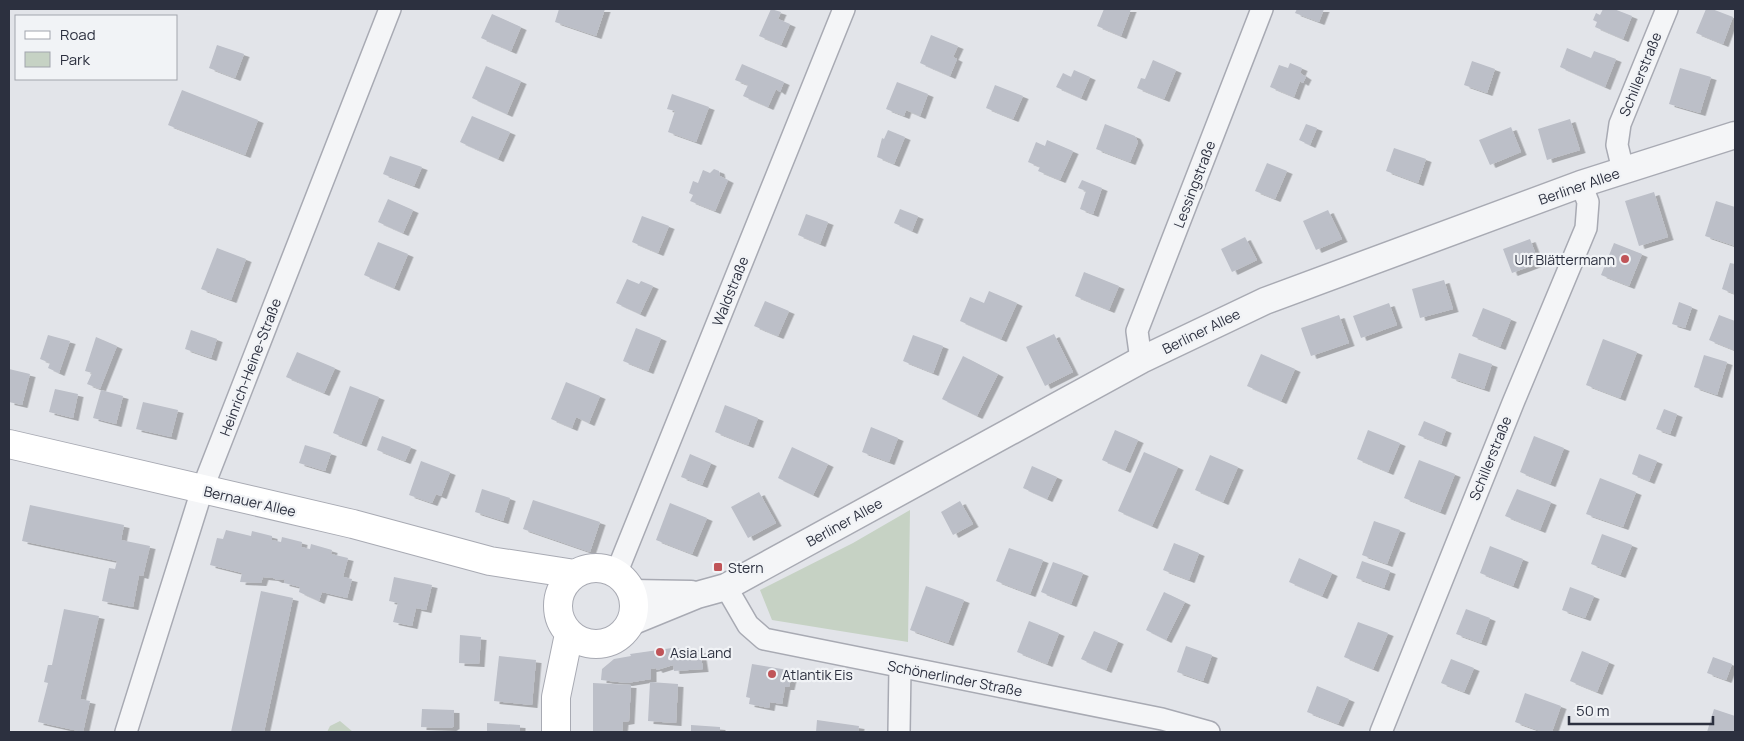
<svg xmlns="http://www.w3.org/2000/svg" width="1744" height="741" font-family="Manrope,sans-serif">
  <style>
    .green { fill: #c6d2c4 }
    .building { fill: #bcbfc8; filter: url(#shadow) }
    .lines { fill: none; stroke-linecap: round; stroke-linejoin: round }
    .minor-casing { stroke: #a8aab3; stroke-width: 24 }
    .tertiary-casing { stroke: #a8aab3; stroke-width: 29 }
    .secondary-casing { stroke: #a8aab3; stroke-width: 30 }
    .minor { stroke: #f4f5f7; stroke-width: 21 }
    .tertiary { stroke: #f4f5f7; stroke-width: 26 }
    .secondary { stroke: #fff; stroke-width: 28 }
    .poi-dot { fill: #c05458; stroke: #f1f3f6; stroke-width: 2 }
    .labels { text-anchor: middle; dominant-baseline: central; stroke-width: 4.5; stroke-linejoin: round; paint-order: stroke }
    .street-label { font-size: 14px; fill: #2c303f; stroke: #f1f3f6 }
    .poi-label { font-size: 14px; fill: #2c303f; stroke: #f1f3f6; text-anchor: start }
  </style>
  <defs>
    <filter id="shadow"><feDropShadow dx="5.5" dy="3" stdDeviation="0" flood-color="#0004"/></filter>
  </defs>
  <rect width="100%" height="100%" fill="#e2e4e9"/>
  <path class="green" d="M910 510 908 642 772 620 760 590 853 543Z
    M340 721 353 732H327L330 726Z"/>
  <path class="building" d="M559 9H605L596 36 555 22Z
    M771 9 781 12 778 19 790 24 781 45 759 36Z
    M1104 9H1131L1121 36 1097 26Z
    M1297 9H1324L1319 22 1295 13Z
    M1603 9H1614L1632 16 1623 39 1595 27 1597 22 1593 20 1596 13 1600 15Z
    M1706 9H1712L1733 17 1723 44 1696 33Z
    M492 14 521 27 511 51 481 38Z
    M931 35 958 46 953 57 957 59 950 76 920 63Z
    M217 45 244 54 235 78 209 68Z
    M1567 48 1591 58 1594 51 1616 59 1605 87 1560 67Z
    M1153 60 1176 70 1164 99 1137 88 1141 78 1145 79Z
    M1472 61 1495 69 1487 93 1464 85Z
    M1290 63 1302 68 1300 73 1306 77 1303 83 1300 81 1294 97 1270 87 1279 65 1288 68Z
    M742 64 784 82 780 92 776 89 768 107 743 96 748 85 735 80Z
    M486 66 521 81 507 114 472 98Z
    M1680 68 1711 77 1700 113 1669 104Z
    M1074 70 1090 77 1081 98 1056 87 1063 73 1071 77Z
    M897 82 928 94 920 116 906 110 904 116 886 109Z
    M995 85 1023 96 1013 119 986 108Z
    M182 90 258 120 245 155 168 125Z
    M672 94 709 107 696 142 668 132 675 111 667 109Z
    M472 116 510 132 498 159 460 142Z
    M1570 119 1580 150 1547 160 1538 129Z
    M1105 124 1135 136 1138 142 1130 162 1096 149Z
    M1306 124 1317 128 1310 145 1299 140Z
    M1511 127 1521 152 1490 165 1479 140Z
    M888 130 905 137 894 164 877 157 882 138 884 139Z
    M1047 140 1073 151 1060 180 1038 171 1040 167 1028 162 1036 142 1045 146Z
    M1394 148 1426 159 1418 183 1386 171Z
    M390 156 422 167 414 186 383 174Z
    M1267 163 1287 171 1275 199 1255 191Z
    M714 169 719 171 720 176 728 180 715 211 690 201 693 195 689 193 693 181 698 183 703 170 710 173Z
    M1082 180 1102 188 1093 214 1080 209 1086 191 1078 188Z
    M1654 192 1668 237 1639 246 1625 201Z
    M388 199 413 210 403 233 378 222Z
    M1716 201 1735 207V246L1705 236Z
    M900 209 918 216 912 231 894 223Z
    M1328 210 1342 239 1316 250 1303 221Z
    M806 214 828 222 820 244 798 235Z
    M642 216 669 226 658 253 632 242Z
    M1245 237 1257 260 1232 272 1221 249Z
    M1530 239 1539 263 1512 273 1503 249Z
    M378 242 408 254 394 288 364 275Z
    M1614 243 1642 254 1629 286 1601 275Z
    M217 248 246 259 231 300 201 289Z
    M1730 263 1735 264V294L1722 289Z
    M1084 272 1119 286 1109 310 1075 296Z
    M627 279 639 284 641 281 653 286 640 314 616 303Z
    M1444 280 1453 309 1420 318 1412 289Z
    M989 291 1017 303 1001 339 960 321 970 297 984 303Z
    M765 301 789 311 778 336 754 326Z
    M1679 302 1692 307 1685 328 1672 324Z
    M1389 303 1397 325 1361 338 1353 316Z
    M1483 308 1511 319 1500 347 1472 336Z
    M1339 315 1349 343 1311 356 1301 328Z
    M1719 315 1735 321 1734 350 1709 340Z
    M636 328 661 338 648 371 623 361Z
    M191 330 217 339 211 358 185 349Z
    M1054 334 1073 372 1045 386 1026 347Z
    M48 335 70 341 59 373 48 368 50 363 40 359Z
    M913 335 943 346 933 373 903 361Z
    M96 337 117 346 100 389 87 384 92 373 85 371Z
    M1603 339 1637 352 1620 398 1586 385Z
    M297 352 335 368 324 393 286 377Z
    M1459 353 1492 364 1484 389 1451 378Z
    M1261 354 1295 369 1281 401 1247 386Z
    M1704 355 1727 362 1717 395 1694 387Z
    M963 356 998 374 977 416 942 399Z
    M9 369 30 374 22 405 9 402Z
    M566 382 600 396 589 423 576 417 572 428 551 419Z
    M350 386 379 397 361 444 333 433Z
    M55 389 78 394 73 418 49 412Z
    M101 390 123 396 116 424 93 418Z
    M143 402 178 410 171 437 136 429Z
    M725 405 758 418 748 445 715 432Z
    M1664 409 1677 414 1670 434 1656 429Z
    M1424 421 1446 430 1441 444 1418 435Z
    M871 427 898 438 889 462 862 452Z
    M1115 430 1138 440 1125 470 1102 460Z
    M1368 430 1400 443 1388 472 1357 459Z
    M382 436 411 447 405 461 377 450Z
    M1534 436 1564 448 1550 484 1520 472Z
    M305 445 331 453 325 471 299 463Z
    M792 447 828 464 813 495 778 478Z
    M1144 452 1178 467 1152 526 1118 511Z
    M690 454 711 463 702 485 681 477Z
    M1639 454 1657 461 1649 481 1632 474Z
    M1210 455 1238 467 1223 502 1195 490Z
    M1419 460 1455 474 1440 512 1404 498Z
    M421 461 450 472 441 496 436 494 432 503 409 495Z
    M1032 466 1057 477 1047 499 1023 488Z
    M1600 478 1636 492 1623 527 1586 514Z
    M482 489 510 498 503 521 475 512Z
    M1517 489 1551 502 1540 530 1505 516Z
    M759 492 776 523 748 538 731 507Z
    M533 500 600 522 590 552 523 529Z
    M960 501 973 524 953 535 941 512Z
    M670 503 707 518 692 554 656 540Z
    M30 505 124 525 121 540 150 546 143 576 139 575 133 607 102 601 109 568 115 569 117 561 22 541Z
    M1374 521 1400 530 1387 564 1362 555Z
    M226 530 251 536 252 531 272 536V540L281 542 282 537 302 542 301 547 310 549 311 544 332 550 331 554 348 558 343 577 352 579 347 598 322 592 319 601 299 592 300 587 284 583 285 579 277 580 273 578 263 577 261 583 240 582 242 573 210 565 217 538 223 539Z
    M1602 534 1632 545 1620 575 1591 564Z
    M1174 543 1199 553 1189 580 1163 570Z
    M1490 546 1523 559 1513 586 1480 573Z
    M1009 548 1043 560 1030 594 996 581Z
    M1299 558 1332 573 1322 596 1289 582Z
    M1362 561 1390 571 1384 588 1356 578Z
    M1053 562 1083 573 1071 604 1041 592Z
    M394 577 432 585 426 610 416 608 412 626 393 622 398 603 389 601Z
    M926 586 964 600 948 643 910 630Z
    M1570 587 1594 596 1585 618 1562 610Z
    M261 591 293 598 264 732H231Z
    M1164 592 1185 602 1166 640 1146 630Z
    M64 609 99 616 80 699 90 701 83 732 38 722 48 683 44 682 48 665H52Z
    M1466 609 1490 618 1481 643 1456 634Z
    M1029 621 1059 633 1047 664 1017 652Z
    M1358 622 1388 633 1373 669 1344 657Z
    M1094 631 1118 641 1106 670 1081 659Z
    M460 635 481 637 479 664 459 663Z
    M1186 646 1212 655 1203 681 1177 672Z
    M672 648 700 650 703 669 674 671 673 665 657 670 656 668 651 669V679L627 683 601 680 602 669 614 659 631 656 630 654Z
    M1582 651 1609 662 1597 692 1570 681Z
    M499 656 536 660 532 705 494 701Z
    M1713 657 1732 664 1726 680 1707 673Z
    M1451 659 1474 668 1464 692 1441 683Z
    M752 664 788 670 787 676 791 678 789 687H785L782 704 770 702 769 708 749 704 750 698 746 697Z
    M650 682 678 684 676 723 648 721Z
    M593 683 631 685 629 721 623 722 622 732H593Z
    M1317 686 1349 699 1338 724 1307 712Z
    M1525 693 1561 706 1552 732H1543L1515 722Z
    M422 709 454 710V726L451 728 421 727Z
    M1714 709 1735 716V732H1707Z
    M817 720 859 726 858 732H816Z
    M487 723 520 725V732H487Z
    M691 725 720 727V732H691Z"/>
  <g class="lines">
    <g class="minor-casing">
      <path id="minor" d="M1623 170 1617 145 1620 124 1667 9
        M1141 360 1137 331 1262 9
        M616 574 844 9
        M726 587 748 625 764 639 1162 719 1209 732
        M126 732 202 490 390 9
        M899 732 900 667
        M1381 732 1513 403 1586 228 1588 202 1581 184"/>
    </g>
    <g class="tertiary-casing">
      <path id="tertiary" d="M632 593 691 594
        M631 622 697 595 726 587 1141 360 1265 301 1581 184 1735 135"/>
    </g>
    <g class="secondary-casing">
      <path id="secondary" d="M9 444 353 524 490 561 575 574
        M558 606a38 38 0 1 1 76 0a38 38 0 1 1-76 0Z
        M556 732V697L569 634"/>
    </g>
    <use href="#minor" class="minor"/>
    <use href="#tertiary" class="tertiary"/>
    <use href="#secondary" class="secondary"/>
  </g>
  <g class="poi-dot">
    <circle cx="1625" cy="259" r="5"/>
    <rect x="713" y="562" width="10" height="10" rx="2.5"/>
    <circle cx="660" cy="652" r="5"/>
    <circle cx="772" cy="674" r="5"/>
  </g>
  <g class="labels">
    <g class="street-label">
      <text transform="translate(1640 74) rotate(-68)">Schillerstraße</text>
      <text transform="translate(1194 184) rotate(-69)">Lessingstraße</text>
      <text transform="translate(1579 186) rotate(-19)">Berliner Allee</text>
      <text transform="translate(730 291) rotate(-68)">Waldstraße</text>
      <text transform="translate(1201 331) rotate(-26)">Berliner Allee</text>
      <text transform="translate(250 367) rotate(-69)">Heinrich-Heine-Straße</text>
      <text transform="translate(1490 458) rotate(-68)">Schillerstraße</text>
      <text transform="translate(250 501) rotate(13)">Bernauer Allee</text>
      <text transform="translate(844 522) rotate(-29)">Berliner Allee</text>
      <text transform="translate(955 678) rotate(11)">Schönerlinder Straße</text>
    </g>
    <g class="poi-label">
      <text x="1615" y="259" text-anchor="end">Ulf Blättermann</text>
      <text x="728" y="567">Stern</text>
      <text x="670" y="652">Asia Land</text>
      <text x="782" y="674">Atlantik Eis</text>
    </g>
  </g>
  <rect width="1744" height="741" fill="none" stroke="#2c303f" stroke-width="20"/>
  <rect x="15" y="15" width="162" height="65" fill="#f1f3f6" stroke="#a2a5ad"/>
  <rect x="25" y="31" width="25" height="8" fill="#ffffff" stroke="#a2a5ad"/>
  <text x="60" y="40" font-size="15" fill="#2c303f">Road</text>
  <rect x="25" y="52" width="25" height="15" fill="#c6d2c4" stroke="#a2a5ad"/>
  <text x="60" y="65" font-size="15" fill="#2c303f">Park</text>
  <path d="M1569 716v8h144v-8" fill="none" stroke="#2c303f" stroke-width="2.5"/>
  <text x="1576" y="716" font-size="15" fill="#2c303f" stroke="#f1f3f6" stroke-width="4" paint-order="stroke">50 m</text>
</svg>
